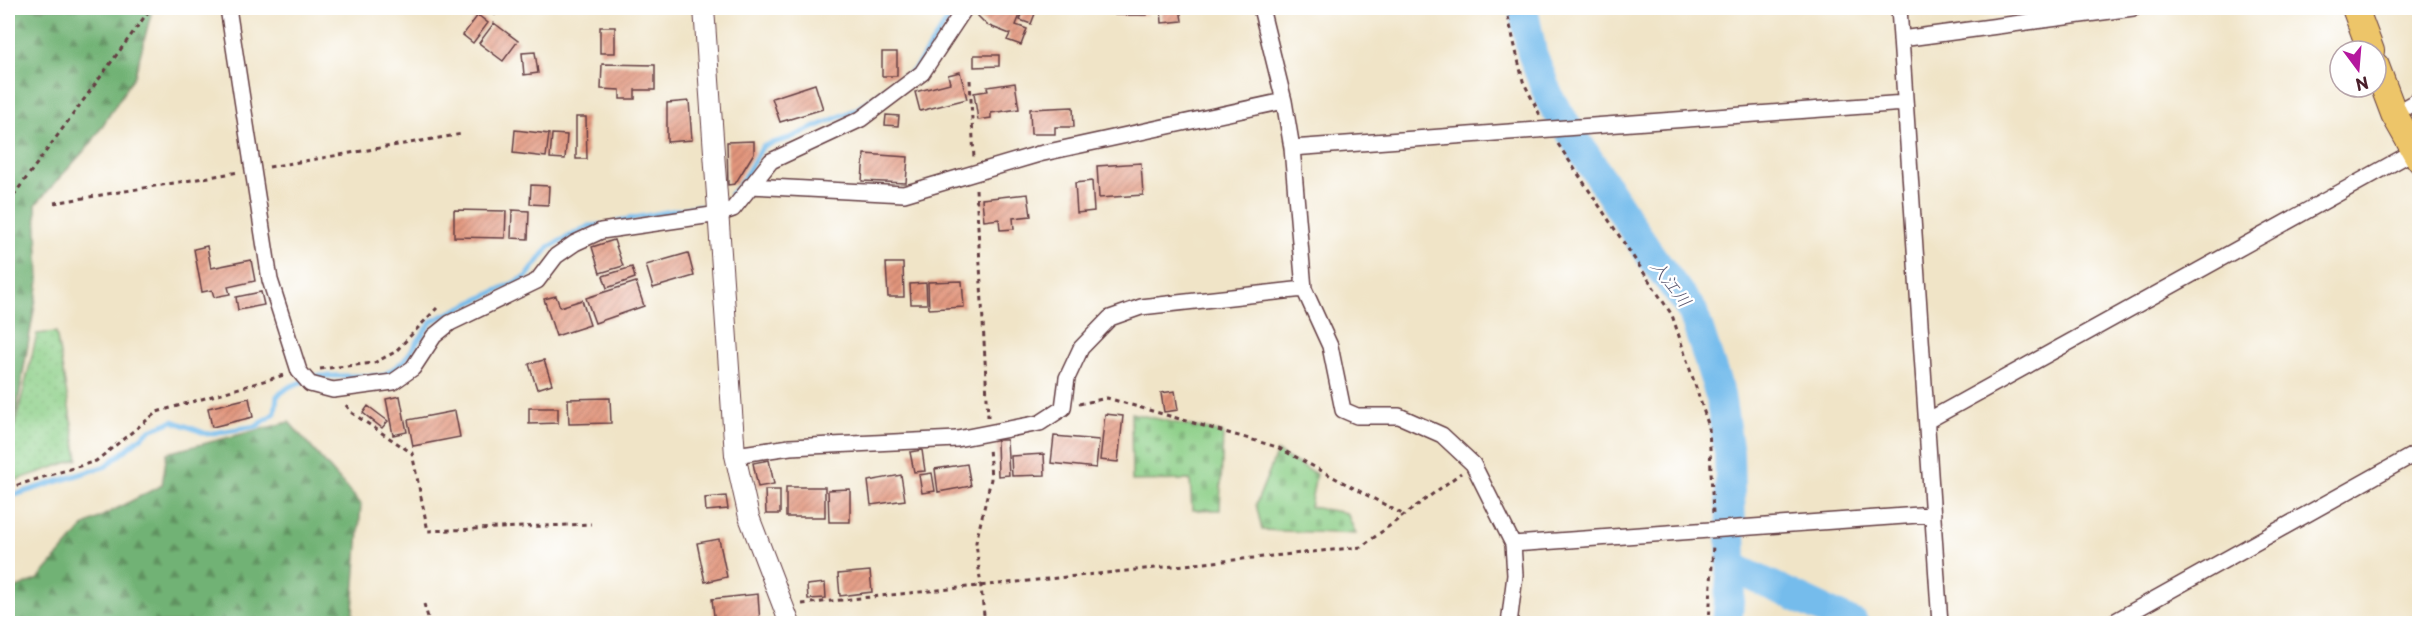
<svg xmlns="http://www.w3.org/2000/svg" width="2427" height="631" font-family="'Playpen Sans','Klee One',sans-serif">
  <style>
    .grass { fill: url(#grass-dots); stroke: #6b7759; stroke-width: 1.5 }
    .forest { fill: url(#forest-firs); stroke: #5e6850; stroke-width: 1.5 }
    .cemetery { fill: url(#cemetery-stones); stroke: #6b7759; stroke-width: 1.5 }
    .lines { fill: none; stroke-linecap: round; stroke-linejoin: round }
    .stream { stroke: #74bcec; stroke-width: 5 }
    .river { stroke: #74bcec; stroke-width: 30 }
    .building { fill: url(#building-hatch) }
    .minor-casing { stroke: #633d42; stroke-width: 18 }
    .tertiary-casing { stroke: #633d42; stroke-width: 22 }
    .trunk-casing { stroke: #633d42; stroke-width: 28 }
    .path { stroke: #633d42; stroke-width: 3; stroke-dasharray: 4.5 4.5; stroke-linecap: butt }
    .minor { stroke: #fff; stroke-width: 15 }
    .tertiary { stroke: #fff; stroke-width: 20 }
    .trunk { stroke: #edc569; stroke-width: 26 }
    .labels { text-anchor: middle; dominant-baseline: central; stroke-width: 4.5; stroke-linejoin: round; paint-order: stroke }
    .water-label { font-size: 18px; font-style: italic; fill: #59566f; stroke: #fff }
  </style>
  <defs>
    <pattern id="grass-dots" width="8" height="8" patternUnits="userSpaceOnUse" patternTransform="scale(1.5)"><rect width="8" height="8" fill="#8ccf87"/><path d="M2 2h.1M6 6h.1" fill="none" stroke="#7ab175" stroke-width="1.8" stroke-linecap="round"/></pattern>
    <pattern id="forest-firs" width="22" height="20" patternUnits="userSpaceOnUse" patternTransform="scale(1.5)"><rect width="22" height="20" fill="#71b274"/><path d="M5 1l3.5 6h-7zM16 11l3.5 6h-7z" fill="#5f905f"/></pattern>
    <pattern id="cemetery-stones" width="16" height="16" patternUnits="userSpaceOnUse" patternTransform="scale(1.5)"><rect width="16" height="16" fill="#8ccf87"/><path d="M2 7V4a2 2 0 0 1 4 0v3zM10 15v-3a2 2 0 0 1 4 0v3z" fill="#7ab175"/></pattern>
    <pattern id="building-hatch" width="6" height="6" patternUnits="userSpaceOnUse" patternTransform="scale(1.5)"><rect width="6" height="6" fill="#e2957c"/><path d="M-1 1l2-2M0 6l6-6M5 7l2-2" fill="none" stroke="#b97966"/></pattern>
  </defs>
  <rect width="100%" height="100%" fill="#fff"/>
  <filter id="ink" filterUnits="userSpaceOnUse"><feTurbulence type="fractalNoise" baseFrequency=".0167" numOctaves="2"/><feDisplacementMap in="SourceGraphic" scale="12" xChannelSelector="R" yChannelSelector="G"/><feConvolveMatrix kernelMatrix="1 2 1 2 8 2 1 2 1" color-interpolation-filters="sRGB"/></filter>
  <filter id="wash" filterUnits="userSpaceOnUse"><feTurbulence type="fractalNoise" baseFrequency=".008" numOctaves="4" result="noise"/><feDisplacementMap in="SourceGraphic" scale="24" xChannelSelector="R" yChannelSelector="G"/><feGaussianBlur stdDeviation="1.35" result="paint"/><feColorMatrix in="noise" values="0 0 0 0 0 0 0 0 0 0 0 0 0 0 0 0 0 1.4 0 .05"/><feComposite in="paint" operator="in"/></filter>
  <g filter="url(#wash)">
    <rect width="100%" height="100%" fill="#f0e4c7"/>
    <path class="grass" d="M56 332 78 459 8 483V429L15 426 37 334Z"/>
    <path class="forest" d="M8 8H147L151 14 135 75 92 142 36 204 39 281 14 426 8 429Z
      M289 422 361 504 352 623H8V592L38 579 85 525 162 485 167 453Z"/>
    <path class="cemetery" d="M1131 413 1223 433 1220 510H1192L1190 480 1132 481Z
      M1277 452 1316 474 1310 507 1347 513 1356 534 1262 530 1256 504Z"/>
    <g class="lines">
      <path class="stream" d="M731 194 739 186 763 146 790 138 857 109 914 70 956 8
        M618 221 699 206
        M8 497 106 466 150 430 173 421 207 434 257 426 275 413 277 396 289 387 316 376H383L404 361 432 321 526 277 549 247 589 226 600 225"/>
      <path class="river" d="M1523 8 1532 53 1550 100 1648 252 1693 312 1720 395 1729 453 1732 567 1727 624
        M1732 567 1854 624"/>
    </g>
    <g id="blocks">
      <path class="building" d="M485 8H501L495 15Z
        M977 8 1022 10 1016 25 1027 29 1021 45 1007 40 1010 34 987 25 974 12Z
        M1024 8 1036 11 1031 24 1020 20Z
        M1115 8H1147V15H1115Z
        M1161 8H1180L1182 21 1162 23Z
        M478 15 488 23 473 43 463 35Z
        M494 23 518 41 503 61 479 43Z
        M600 27H615V53H600Z
        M535 52 538 73 524 75 522 53Z
        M882 52H897V76H882Z
        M974 55H999V66L974 67Z
        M602 64 655 65V90H635V99H620V90L601 89Z
        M960 72 967 99 920 111 915 92 950 83 948 75Z
        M1015 83 1019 109 991 113V118L978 120 974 93 988 91 987 87Z
        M815 84 823 109 780 122 772 98Z
        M689 101 692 140 667 142V103Z
        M1073 107 1074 127H1055V134H1031L1030 109Z
        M886 115 899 116 898 126 885 125Z
        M576 117H586L587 159H576Z
        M515 130 549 134 546 157 513 153Z
        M552 134 567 135 565 159 550 158Z
        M754 141V153L735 184 728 185 727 142Z
        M864 154 908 157 906 183 862 181Z
        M1141 163 1143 195 1099 198 1097 166Z
        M1092 181 1094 211 1077 213 1075 183Z
        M531 185 549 186 548 205 530 204Z
        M1028 194 1031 216 1013 218 1014 229 1000 230 999 219 984 221 982 199Z
        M454 210 506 211 505 238 454 237Z
        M512 210 529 211 528 239 511 238Z
        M614 240 623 266 600 273 592 247Z
        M207 246 211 268 251 260 255 281 228 287 230 294 214 297 212 290 202 292 194 249Z
        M688 253 694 276 653 288 646 265Z
        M886 263H903L904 297H888Z
        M632 267 635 278 607 288 603 276Z
        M962 281 964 307 929 309 928 282Z
        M636 282 644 306 595 323 586 298Z
        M926 283 927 304H911L910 284Z
        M261 292 264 305 238 310 236 297Z
        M556 296 560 307 582 300 590 325 556 336 544 299Z
        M544 360 552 384 537 389 529 364Z
        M1175 391 1178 410 1164 412 1161 393Z
        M400 396 407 432 393 435 386 399Z
        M249 398 253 417 212 427 208 408Z
        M610 398 611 423 569 424 568 399Z
        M368 406 388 421 382 428 363 413Z
        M529 408H558V423L529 424Z
        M455 411 460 437 413 446 408 420Z
        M1105 414 1123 416 1118 462 1100 460Z
        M1054 436 1099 440 1096 468 1051 463Z
        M997 440H1007L1009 475 998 476Z
        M922 450 925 471 914 472 910 452Z
        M1044 454 1045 475 1012 476 1011 456Z
        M769 460 774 484 758 487 753 463Z
        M967 464 971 486 938 492 935 469Z
        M932 473 935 491 922 493 919 475Z
        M901 475 905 500 871 505 868 481Z
        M786 487H825V517H786Z
        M850 489V522H829L828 490Z
        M765 490H780V514H766Z
        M726 496 728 509 706 511 705 498Z
        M719 539 727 577 705 582 697 543Z
        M870 571 872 592 840 596 838 574Z
        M825 583 826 598 808 599 807 585Z
        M758 594 760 624H715L712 599Z"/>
    </g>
  </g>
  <g filter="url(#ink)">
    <use href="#blocks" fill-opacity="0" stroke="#633d42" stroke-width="1.5"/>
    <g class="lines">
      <g class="minor-casing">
        <path id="minor" d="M228 8 270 280 299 371 310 384 333 390 393 382 413 368 434 336 450 323 537 281 556 256 575 243 601 231 719 214 733 209 771 161 861 119 922 73 965 8
          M1261 8 1284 101 1292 148 1304 289 1330 346 1343 410 1357 416H1399L1442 435 1473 464 1513 544 1515 575 1509 624
          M1899 8 1940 624
          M1901 39 2133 8
          M2394 114 2420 99
          M1292 148 1905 103
          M750 186 904 194 1039 154 1284 101
          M1927 421 2413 152
          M735 455 790 447 957 439 1040 423 1063 408 1067 378 1081 348 1110 318 1141 307 1304 289
          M1513 544 1933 514
          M2110 624 2420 451"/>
      </g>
      <g class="tertiary-casing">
        <path id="tertiary" d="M704 8 735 455 749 517 790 624"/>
      </g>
      <g class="trunk-casing">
        <path id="trunk" d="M2355 8 2371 51
          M2376 66 2394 114 2420 160"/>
      </g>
      <path class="path" d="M1506 8 1523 81 1540 115
        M970 80 974 159
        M1558 144 1672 315 1709 427 1713 514
        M269 167 462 134
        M976 189 988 417
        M8 203 151 8
        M54 203 239 172
        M320 369 374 363 395 352 437 308
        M1079 404 1107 398 1277 447 1404 515
        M346 405 352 413 412 453 428 531 591 524
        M8 488 96 461 157 412 284 375
        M424 604 430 624
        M802 604 1361 547 1461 473
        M985 624 976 542 991 479 989 447
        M1709 624 1713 544
        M2402 624 2420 613"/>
      <use href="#minor" class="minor"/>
      <use href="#tertiary" class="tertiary"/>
      <use href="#trunk" class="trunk"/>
    </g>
  </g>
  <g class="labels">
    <g class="water-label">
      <text transform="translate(1672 283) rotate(53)">入江川</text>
    </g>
  </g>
  <rect width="2427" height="631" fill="none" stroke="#fff" stroke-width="30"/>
  <g transform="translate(2358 69) rotate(164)"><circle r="28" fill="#ffffff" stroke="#b7a5aa" stroke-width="1.5"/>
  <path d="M0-4.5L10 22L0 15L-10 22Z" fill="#b5179e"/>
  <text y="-9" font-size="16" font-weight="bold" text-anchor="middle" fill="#4a1f2b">N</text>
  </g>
</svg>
